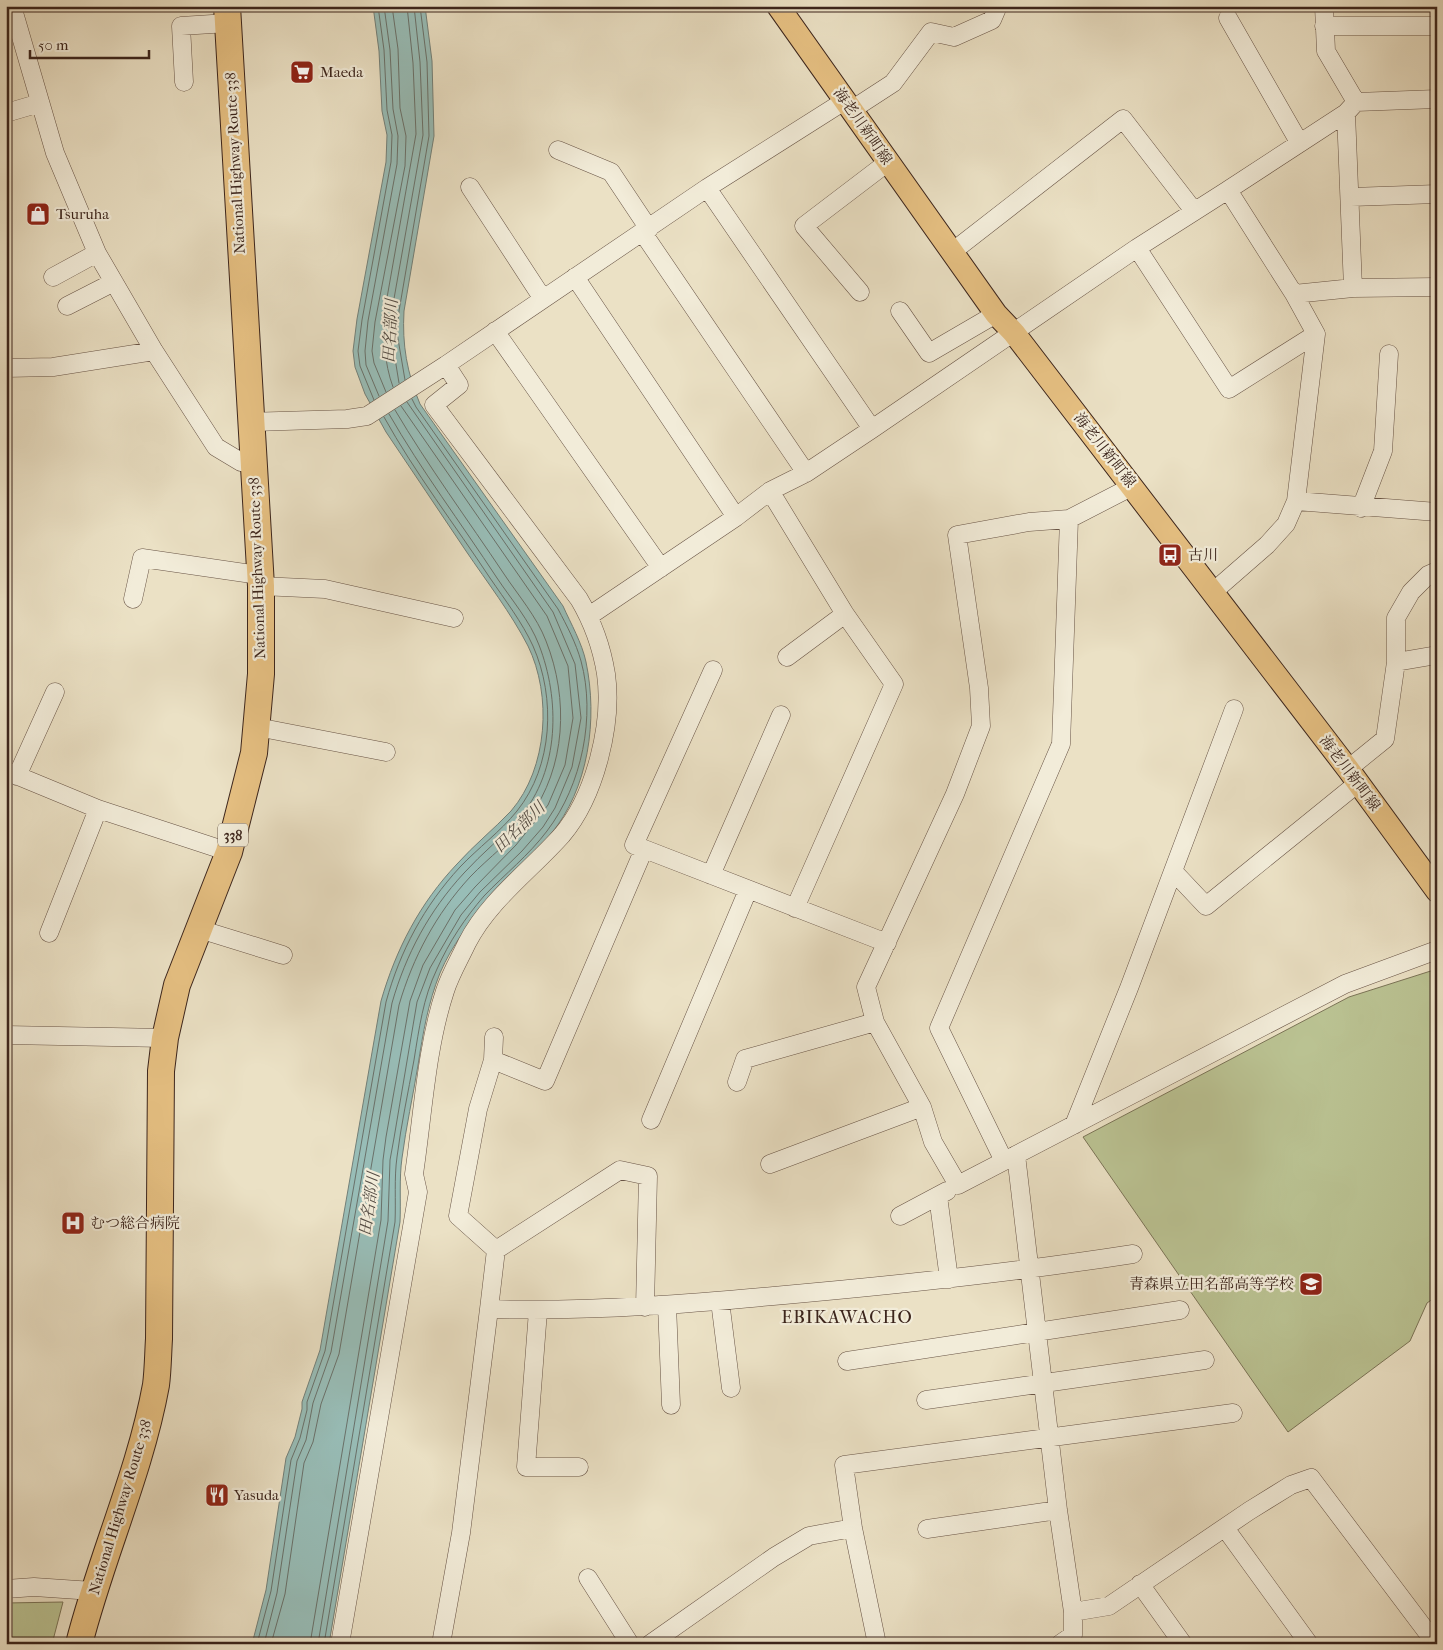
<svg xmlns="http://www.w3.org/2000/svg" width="1443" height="1650" font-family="'IM FELL French Canon','Noto Serif JP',serif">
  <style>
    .green { fill: #bac292; stroke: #7b7457 }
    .water { fill: #98bdb7; stroke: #738079 }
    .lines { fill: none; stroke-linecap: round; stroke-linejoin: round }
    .shore { stroke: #6a716a; stroke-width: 1 }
    .minor-casing { stroke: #685446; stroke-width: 19 }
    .major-casing { stroke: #3c251c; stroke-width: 24 }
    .highway-casing { stroke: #3c251c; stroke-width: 28 }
    .minor { stroke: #f2ecd9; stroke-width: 18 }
    .major { stroke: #e6c082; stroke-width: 22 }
    .highway { stroke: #e6c082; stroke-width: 26 }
    .labels { text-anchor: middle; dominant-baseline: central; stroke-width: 4.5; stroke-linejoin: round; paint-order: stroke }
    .shield { fill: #f2ecd9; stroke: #736155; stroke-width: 1 }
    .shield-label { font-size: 14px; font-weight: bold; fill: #3c251c }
    .poi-label { font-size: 15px; fill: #3c251c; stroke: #f2ecd9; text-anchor: start }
    .street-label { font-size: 15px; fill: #3c251c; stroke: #f2ecd9 }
    .water-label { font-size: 16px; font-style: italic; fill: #534b43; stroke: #f2ecd9 }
    .quarter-label { font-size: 18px; letter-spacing: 1px; fill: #3c251c; stroke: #f2ecd9 }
  </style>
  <rect width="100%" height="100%" fill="#ebe1c5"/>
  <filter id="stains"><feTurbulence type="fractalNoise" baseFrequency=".004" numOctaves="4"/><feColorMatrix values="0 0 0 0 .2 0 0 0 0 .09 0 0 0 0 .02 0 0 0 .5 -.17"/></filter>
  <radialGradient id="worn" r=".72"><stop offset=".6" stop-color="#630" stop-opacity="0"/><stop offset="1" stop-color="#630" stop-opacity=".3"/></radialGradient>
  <path class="green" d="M1437 969V1296L1427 1303 1410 1341 1288 1432 1083 1137 1349 997Z
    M63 1602 52 1644H6V1603Z"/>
  <path class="water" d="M373 6H425L432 61 434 136 404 311C402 345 407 373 420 404L563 606C571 624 582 643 586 662 598 719 589 789 550 835 512 880 464 917 440 973 428 1003 423 1033 418 1065 413 1096 406 1127 402 1158 399 1179 401 1201 400 1222L329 1644H252L266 1590 286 1458 295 1437 302 1409V1402L320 1350 381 1001C396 949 420 903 457 864 474 845 494 829 511 811 548 768 552 695 528 646 511 613 487 582 466 551 439 511 413 472 386 432L365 394 355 367 353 351 357 319 386 162 387 135 382 111 379 51Z"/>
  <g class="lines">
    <path class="shore" d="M405 380 397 333 399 311 429 136 427 62 420 6
      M399 383 391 334 392 310 423 135 420 62 414 6
      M393 387C384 363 383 335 385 309L416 134 413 63 407 6
      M386 392 374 363 372 351 375 322 405 166 406 136 400 108 398 49 392 6
      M379 396 366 365 365 351 368 321 397 164 398 136 393 109 390 50 384 6
      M374 400 360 366 358 351 362 320 391 162 392 135 387 110 384 50 378 6
      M257 1644 271 1591 291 1460 300 1438 307 1410V1402L325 1351 386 1002C400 951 424 906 460 867 478 848 500 832 517 811 553 766 556 698 533 646 522 622 505 600 490 578 455 525 415 473 384 417
      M264 1644 277 1593 297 1461 306 1440 313 1403 331 1352 392 1003C406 954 429 911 464 873 482 853 503 837 520 817 560 770 560 699 539 645 530 621 511 599 497 578 461 523 421 470 389 414
      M271 1644 285 1594 304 1463 313 1442 321 1404 339 1354 399 1005C413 957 436 914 470 877 489 857 512 841 529 818 566 767 569 699 546 641 537 617 518 595 504 574 468 520 428 466 395 410
      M310 1644 381 1220 383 1160 386 1137 410 1001 423 965 455 910 475 887 516 845 548 805 565 765 573 718 568 666 547 616 401 406
      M318 1644 388 1221 390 1160 394 1138 417 1002 430 968 461 915 480 892 522 851 543 827 555 808 572 767 581 718 575 664 553 612 407 402
      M324 1644 395 1222C396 1201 394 1178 397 1157 401 1125 408 1093 414 1060 419 1029 423 998 437 969 449 942 465 918 484 896 505 874 529 855 547 831 582 785 596 716 581 661 576 643 567 626 558 609L416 407 412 399"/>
    <g class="minor-casing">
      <path id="minor" d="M12 6 55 153 97 253 154 351 216 447 241 462 253 463
        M1324 6 1326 51 1356 102
        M1228 18 1299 142
        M1324 26H1437
        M184 82 181 26 228 23
        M1437 99 1356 102 1346 113 1228 190 1294 294 1353 288 1437 287
        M853 109 893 83 931 32 954 37 992 20 998 6
        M6 113 40 103
        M1346 113 1353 288
        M558 150 611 172 649 229
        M470 187 543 299
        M707 188 872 429
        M1351 197 1437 194
        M643 233 806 473
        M1137 248 1229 389 1316 334
        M952 252 1123 119 1194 211
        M53 277 97 253
        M575 277 736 517
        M860 292 804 226 888 162
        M67 306 114 282
        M900 311 929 353 996 314
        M495 331 661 568
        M6 368 53 367 154 351
        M250 422 347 419 367 416 446 365 707 188 846 100
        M1133 486 1069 519 1029 522 957 535 979 688 981 726 955 794 866 987 875 1022 922 1107 933 1142 958 1185 1345 984 1437 950
        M770 491 845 614 894 684 795 908
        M1296 501 1437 512
        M1361 508 1383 451 1389 354
        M261 586 325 589 454 618
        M1213 592 1267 545 1286 524 1296 501 1316 334 1294 294
        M133 599 142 558 259 575
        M589 616 736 517 770 491 806 473 872 429 1137 248 1228 190
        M787 657 845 614
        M1396 662 1437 655
        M713 670 634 845 887 943
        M257 727 386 752
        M1348 769 1385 739 1396 662V618L1411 592 1428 575 1437 571
        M6 771 98 809 229 852
        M17 776 55 692
        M1173 871 1206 906 1358 783
        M711 875 781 715
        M199 929 283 955
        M49 933 98 809
        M6 1035 165 1038
        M493 1060 545 1081 644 849
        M737 1082 745 1059 875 1022
        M651 1120 748 890
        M1074 1125 1129 988 1234 709
        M1016 1155 1058 1510 1073 1612V1635L1060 1644
        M1004 1161 939 1028 1061 744 1069 519
        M770 1164 922 1107
        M938 1196 949 1279
        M900 1216 947 1191
        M496 1250 620 1170 648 1176 645 1307
        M720 1301 731 1388
        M667 1305 671 1405
        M489 1309 496 1250 458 1216 478 1109 493 1060 494 1037
        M538 1311 526 1467H579
        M847 1361 1180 1310
        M926 1400 1205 1360
        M1225 1528 1309 1644
        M927 1529 1058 1510
        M588 1578 630 1644
        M1140 1584 1183 1644
        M6 1589 34 1587 93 1591
        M1073 1612 1109 1606 1249 1511 1291 1485 1311 1478 1436 1644
        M340 1644 418 1192 414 1174C423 1114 426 1049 445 991 450 975 460 958 467 943 489 900 531 870 562 835 595 796 613 724 606 674 602 649 592 621 579 599L434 405 459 385 446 365
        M441 1644 461 1533 489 1309C595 1312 700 1303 806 1293 915 1283 1024 1271 1133 1254
        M650 1644 774 1557 809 1536 853 1528
        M877 1644 853 1528 844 1465 1233 1413"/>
    </g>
    <g class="major-casing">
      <path id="major" d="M778 6 996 314 1014 333 1348 769 1437 891"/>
    </g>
    <g class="highway-casing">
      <path id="highway" d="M79 1644C101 1557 140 1473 156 1385 158 1370 158 1354 159 1339L161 1071 165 1038 177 985 229 852 254 753 261 674V586L227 6"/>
    </g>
    <use href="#minor" class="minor"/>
    <use href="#major" class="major"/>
    <use href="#highway" class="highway"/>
  </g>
  <defs>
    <g id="supermarket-square" transform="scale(1.25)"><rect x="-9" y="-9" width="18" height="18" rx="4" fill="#8f2418" stroke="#f2ecd9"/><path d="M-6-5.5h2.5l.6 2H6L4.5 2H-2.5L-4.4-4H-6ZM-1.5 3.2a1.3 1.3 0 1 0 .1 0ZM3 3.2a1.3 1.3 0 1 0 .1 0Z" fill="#fff"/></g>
    <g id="shop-square" transform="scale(1.25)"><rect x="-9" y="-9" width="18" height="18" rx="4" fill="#8f2418" stroke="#f2ecd9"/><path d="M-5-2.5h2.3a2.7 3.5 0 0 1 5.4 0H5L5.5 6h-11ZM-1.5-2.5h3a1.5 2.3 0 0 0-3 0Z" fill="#fff"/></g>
    <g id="bus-square" transform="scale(1.25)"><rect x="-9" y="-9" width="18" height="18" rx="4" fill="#8f2418" stroke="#f2ecd9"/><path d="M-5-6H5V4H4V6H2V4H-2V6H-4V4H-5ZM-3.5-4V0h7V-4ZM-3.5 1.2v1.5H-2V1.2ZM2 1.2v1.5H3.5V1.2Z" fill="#fff"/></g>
    <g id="hospital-square" transform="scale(1.25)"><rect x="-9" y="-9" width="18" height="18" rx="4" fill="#8f2418" stroke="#f2ecd9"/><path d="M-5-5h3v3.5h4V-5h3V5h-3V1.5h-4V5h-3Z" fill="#fff"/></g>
    <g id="school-square" transform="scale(1.25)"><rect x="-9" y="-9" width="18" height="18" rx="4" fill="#8f2418" stroke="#f2ecd9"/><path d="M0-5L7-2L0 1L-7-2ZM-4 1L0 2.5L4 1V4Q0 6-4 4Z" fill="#fff"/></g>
    <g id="restaurant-square" transform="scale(1.25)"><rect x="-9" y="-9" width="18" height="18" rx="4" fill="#8f2418" stroke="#f2ecd9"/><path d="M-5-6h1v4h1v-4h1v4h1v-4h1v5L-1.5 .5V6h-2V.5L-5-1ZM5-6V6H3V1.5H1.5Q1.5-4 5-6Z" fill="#fff"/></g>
  </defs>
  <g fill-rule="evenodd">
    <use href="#supermarket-square" x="302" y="72"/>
    <use href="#shop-square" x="38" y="214"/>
    <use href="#bus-square" x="1170" y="555"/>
    <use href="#hospital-square" x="73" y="1223"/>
    <use href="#school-square" x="1311" y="1284"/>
    <use href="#restaurant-square" x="217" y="1495"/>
  </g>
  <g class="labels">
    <rect class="shield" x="218" y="823.5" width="30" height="23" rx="4"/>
    <g class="shield-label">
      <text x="233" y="835">338</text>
    </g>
    <g class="poi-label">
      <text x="320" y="72">Maeda</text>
      <text x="56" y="214">Tsuruha</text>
      <text x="1188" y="555">古川</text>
      <text x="90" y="1223">むつ総合病院</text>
      <text x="1294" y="1284" text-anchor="end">青森県立田名部高等学校</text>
      <text x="234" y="1495">Yasuda</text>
    </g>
    <g class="street-label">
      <text transform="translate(863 126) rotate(55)">海老川新町線</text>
      <text transform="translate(235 163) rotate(-93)">National Highway Route 338</text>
      <text transform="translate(1105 450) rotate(52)">海老川新町線</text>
      <text transform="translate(257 568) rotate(-92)">National Highway Route 338</text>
      <text transform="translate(1350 773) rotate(53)">海老川新町線</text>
      <text transform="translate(120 1507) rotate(-73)">National Highway Route 338</text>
    </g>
    <g class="water-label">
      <text transform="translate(390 331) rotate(-87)">田名部川</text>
      <text transform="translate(519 827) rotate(-44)">田名部川</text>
      <text transform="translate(369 1204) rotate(-82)">田名部川</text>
    </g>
    <g class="quarter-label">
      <text x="847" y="1317">EBIKAWACHO</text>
    </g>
  </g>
  <rect width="1443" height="1650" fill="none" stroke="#ebe1c5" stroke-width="25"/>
  <rect x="8" y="8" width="1428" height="1635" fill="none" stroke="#3c251c" stroke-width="2.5"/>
  <rect x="12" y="12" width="1418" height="1625" fill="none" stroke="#3c251c"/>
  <path d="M30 50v8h119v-8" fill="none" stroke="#3c251c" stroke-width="2.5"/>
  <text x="38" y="50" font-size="15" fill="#3c251c" stroke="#f2ecd9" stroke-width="4" paint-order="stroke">50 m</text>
  <rect width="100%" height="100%" filter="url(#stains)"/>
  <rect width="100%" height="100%" fill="url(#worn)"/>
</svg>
